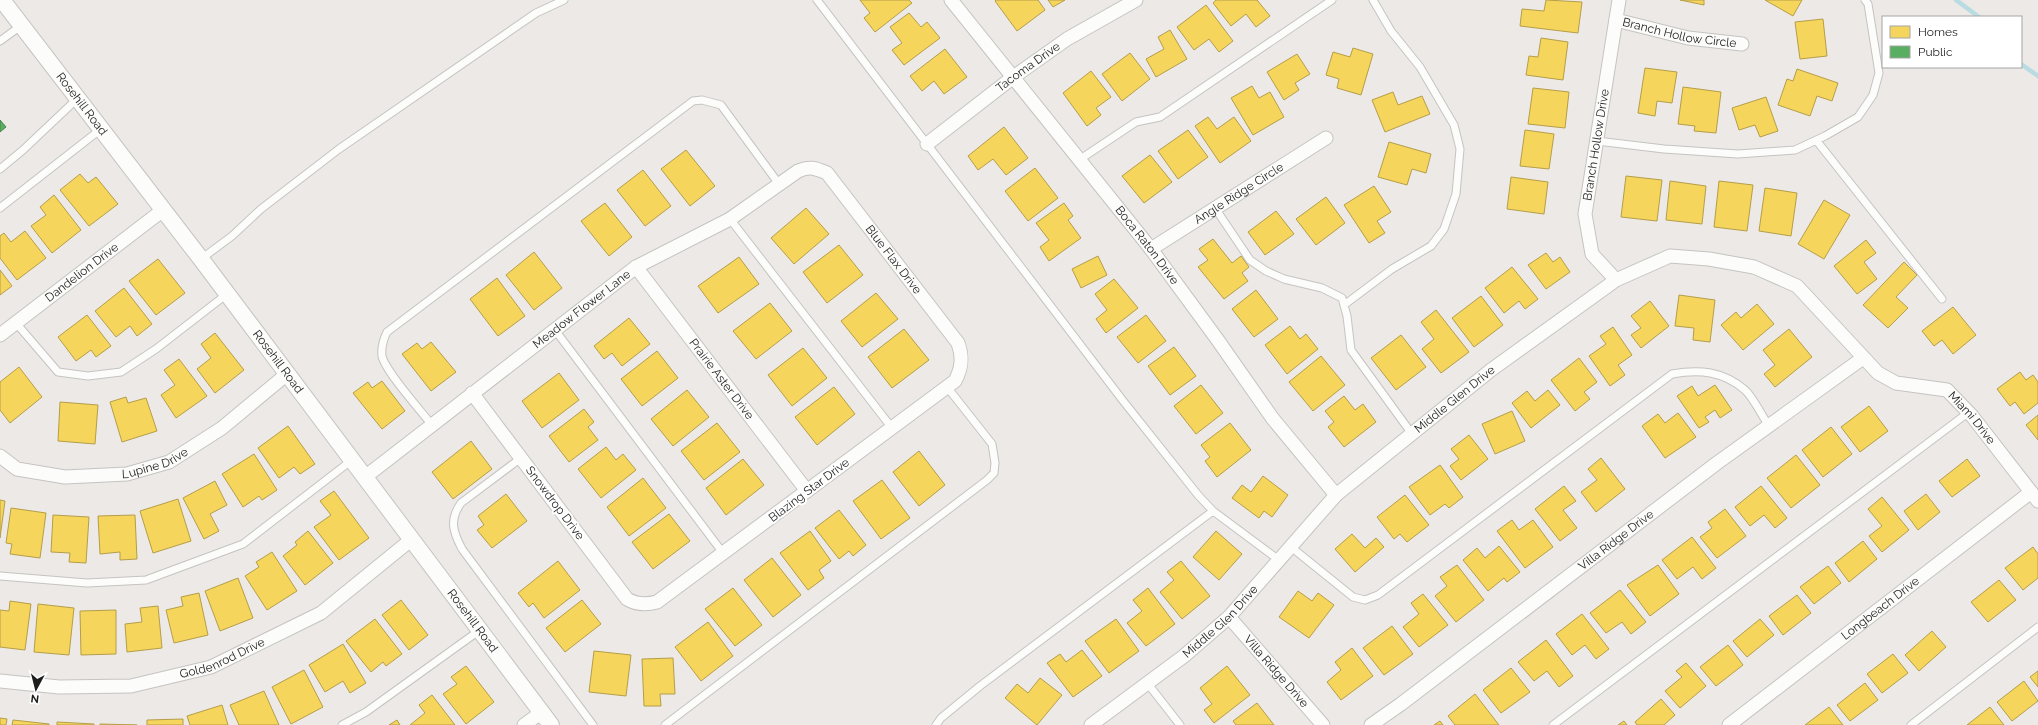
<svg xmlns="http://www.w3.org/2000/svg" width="2038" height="725" font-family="Raleway,sans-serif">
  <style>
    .homes { fill: #f6d55c; stroke: #b59e49 }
    .public { fill: #5aae61; stroke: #48834d }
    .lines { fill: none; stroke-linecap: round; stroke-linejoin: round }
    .stream { stroke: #b8dce1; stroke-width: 4.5 }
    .service-casing { stroke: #c5c4c2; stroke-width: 9 }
    .minor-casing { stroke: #c5c4c2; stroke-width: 15 }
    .tertiary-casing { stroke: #c5c4c2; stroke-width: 18 }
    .service { stroke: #fcfcfb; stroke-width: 7 }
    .minor { stroke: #fcfcfb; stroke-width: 13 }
    .tertiary { stroke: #fcfcfb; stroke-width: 16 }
    .labels { text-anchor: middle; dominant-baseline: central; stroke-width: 4; stroke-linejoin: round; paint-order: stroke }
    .street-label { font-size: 12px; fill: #1e1e1e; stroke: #fff }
  </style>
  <rect width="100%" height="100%" fill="#ece9e6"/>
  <path class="homes" d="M860 0H909L912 3 875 32 864 18 870 13Z
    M996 0H1038L1045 10 1017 31 995 1Z
    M1048 0H1065L1053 7Z
    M1216 0H1257L1270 16 1256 27 1246 14 1231 26 1213 3Z
    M1546 0 1582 2 1578 33 1520 26 1522 9 1544 11Z
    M1680 0H1704V5Z
    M1765 0H1802L1793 16Z
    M1206 5 1233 41 1219 52 1209 39 1194 50 1177 27Z
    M909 13 921 27 927 22 940 38 904 65 892 50 902 43 890 27Z
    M1823 19 1827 56 1800 59 1795 22Z
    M1170 30 1187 59 1156 77 1146 59 1164 49 1158 37Z
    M1541 38 1568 42 1563 80 1526 75 1529 56 1538 57Z
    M1353 48 1373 54 1361 95 1337 88 1339 79 1326 75 1333 52 1350 57Z
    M945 49 967 77 944 94 934 81 922 91 910 76Z
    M1130 53 1150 79 1122 101 1102 74Z
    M1297 54 1310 74 1295 83 1299 90 1284 100 1267 72Z
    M1645 68 1677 72 1672 103 1657 101 1655 116 1638 113Z
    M1797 69 1838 83 1832 101 1817 96 1810 116 1778 105 1787 79 1793 81Z
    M1091 71 1111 97 1096 108 1101 115 1087 126 1063 93Z
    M1252 86 1259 98 1270 92 1284 117 1253 135 1231 98Z
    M1683 87 1721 92 1716 133 1694 131 1695 126 1678 124Z
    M1533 88 1569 92 1565 128 1528 124Z
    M1393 92 1398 105 1422 96 1430 114 1385 132 1372 100Z
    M1766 97 1778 131 1760 137 1755 125 1739 130 1732 108Z
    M1208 117 1217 129 1234 117 1251 141 1220 163 1195 126Z
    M1004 127 1028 158 1006 175 993 159 978 170 968 156Z
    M1188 130 1208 157 1178 179 1158 151Z
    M1525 130 1554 134 1549 169 1520 166Z
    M1389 142 1431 154 1426 173 1412 169 1407 185 1378 177Z
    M686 150 715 186 690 206 661 169Z
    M1150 155 1172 182 1144 203 1122 176Z
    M1035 168 1058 198 1028 221 1005 191Z
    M643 170 671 206 645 226 617 190Z
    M80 174 88 183 96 177 118 204 89 226 60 190Z
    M1626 176 1662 180 1657 221 1621 217Z
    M1511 177 1548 182 1544 214 1507 209Z
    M1670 181 1706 186 1702 224 1666 220Z
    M1719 181 1753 185 1747 231 1714 227Z
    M1374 186 1391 212 1377 221 1385 233 1369 243 1344 205Z
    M1765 188 1797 193 1791 236 1759 231Z
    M54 195 81 230 52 253 31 226 46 215 40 207Z
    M1326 197 1345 223 1316 245 1296 219Z
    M1824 200 1850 215 1824 259 1798 244Z
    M605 203 632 237 609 256 581 221Z
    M1064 203 1073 216 1068 220 1081 238 1049 261 1040 247 1049 240 1036 223Z
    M806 208 829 234 794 264 771 238Z
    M1276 211 1294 234 1265 255 1248 232Z
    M25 231 46 258 17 280 0 258V236L4 233 11 242Z
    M1213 239 1232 263 1241 256 1249 267 1242 273 1248 281 1224 299 1198 267 1208 260 1199 249Z
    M1866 240 1876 253 1864 262 1877 279 1857 294 1834 266Z
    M839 245 863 275 827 303 803 272Z
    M534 252 562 288 534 310 506 275Z
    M1546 253 1553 262 1560 257 1570 272 1546 289 1528 265Z
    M1098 256 1107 275 1081 288 1072 269Z
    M739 257 759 284 718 313 698 286Z
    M158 259 185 293 156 315 129 281Z
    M1904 262 1917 275 1896 297 1908 308 1888 328 1863 305Z
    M1512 267 1538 299 1525 309 1519 301 1504 313 1485 288Z
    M0 270 12 286 0 295Z
    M497 278 525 316 498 336 470 299Z
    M1114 279 1138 308 1106 333 1096 319 1107 310 1095 294Z
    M124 288 152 324 137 336 130 326 116 337 95 311Z
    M1256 290 1278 319 1254 337 1232 309Z
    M876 293 898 319 862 347 841 321Z
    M1679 295 1715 300 1710 342 1693 340 1694 328 1675 326Z
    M1481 296 1503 325 1474 347 1452 318Z
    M1650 301 1669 326 1641 348 1631 335 1641 328 1631 316Z
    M770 303 792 331 756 359 733 331Z
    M1757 304 1774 324 1743 350 1721 325 1736 312 1741 318Z
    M1953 307 1976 335 1953 354 1942 340 1934 346 1922 331Z
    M1436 310 1469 352 1441 373 1422 349 1434 339 1421 322Z
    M87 315 111 346 96 357 91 350 76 361 58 337Z
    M1146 315 1166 341 1138 363 1117 337Z
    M629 318 650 344 622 366 612 353 604 359 594 346Z
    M1290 326 1300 339 1306 334 1318 349 1287 374 1265 345Z
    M1613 327 1632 355 1618 365 1625 375 1610 386 1589 356 1606 344 1600 336Z
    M904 329 929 360 892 388 868 357Z
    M1789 329 1812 357 1775 387 1764 374 1775 365 1763 350Z
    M215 333 244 370 215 393 197 369 211 358 201 344Z
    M1401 335 1426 367 1396 390 1371 358Z
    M431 342 456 372 431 391 402 354 417 343 422 349Z
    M1174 347 1196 376 1170 395 1148 366Z
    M803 348 827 378 792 406 768 375Z
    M657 351 678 378 642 406 621 379Z
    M1321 356 1345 385 1313 411 1289 382Z
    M1579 358 1597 382 1584 392 1590 399 1575 411 1551 380Z
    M179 359 207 396 176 418 161 395 175 385 164 370Z
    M19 367 42 397 10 423 0 410V382Z
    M2020 372 2026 380 2033 375 2038 382V403L2024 414 2015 402 2010 406 1997 389Z
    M559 373 579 400 542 428 522 401Z
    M382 381 405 411 382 429 353 393 368 382 372 388Z
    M1201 385 1223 413 1196 434 1174 406Z
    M1715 385 1732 410 1720 418 1715 410 1705 417 1709 422 1699 428 1677 396 1692 386 1698 396Z
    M834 387 855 414 817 445 795 417Z
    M687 390 709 417 673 446 651 419Z
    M1548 390 1560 405 1531 428 1512 403 1527 391 1535 401Z
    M1344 396 1355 410 1363 404 1376 422 1344 447 1328 427 1334 422 1325 411Z
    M126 397 128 403 146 398 157 431 122 442 110 402Z
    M60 402 98 405 95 444 58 441Z
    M1869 406 1888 431 1860 452 1841 427Z
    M584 409 594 422 588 427 598 440 569 462 549 436Z
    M1512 411 1525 441 1495 454 1482 424Z
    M1678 413 1696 437 1665 458 1642 426 1658 414 1665 423Z
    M2038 415V440L2026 425Z
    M717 423 740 452 704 480 681 451Z
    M1230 423 1251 450 1217 477 1205 461 1210 457 1201 445Z
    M288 426 315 464 300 474 294 467 279 478 258 448Z
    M1831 427 1852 454 1823 477 1802 450Z
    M1469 435 1488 459 1461 480 1450 466 1459 459 1451 449Z
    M471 441 492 469 453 499 432 472Z
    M606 447 616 460 623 454 636 470 601 498 578 469Z
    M919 451 945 485 919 506 893 472Z
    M254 454 277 490 262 500 259 496 243 507 222 474Z
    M1796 455 1820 485 1791 508 1767 478Z
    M1601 458 1625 489 1596 512 1581 492 1597 480 1588 469Z
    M743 459 764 485 726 515 706 488Z
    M1967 459 1980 476 1952 497 1939 481Z
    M1440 465 1463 497 1449 508 1445 504 1430 515 1409 487Z
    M1263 476 1288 495 1272 517 1264 511 1259 518 1232 498 1242 485 1251 492Z
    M643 478 666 508 629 536 607 507Z
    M882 480 910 518 881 539 853 501Z
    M215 481 227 505 210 514 219 531 204 539 183 498Z
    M1564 486 1576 501 1563 510 1577 528 1560 541 1535 509Z
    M1761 486 1787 518 1775 528 1764 515 1750 526 1735 507Z
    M334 491 369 538 339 560 314 527 331 515 320 501Z
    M506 494 527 521 492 548 477 530 484 525 478 516Z
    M1926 494 1940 512 1918 530 1904 511Z
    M1405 495 1429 525 1407 542 1400 534 1394 539 1377 517Z
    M1882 497 1909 530 1882 552 1869 536 1882 526 1868 509Z
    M178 499 191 541 153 553 140 511Z
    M0 500 5 501 0 538Z
    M11 508 46 513 40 558 10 554 12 544 6 543Z
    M1725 509 1746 536 1717 558 1700 537 1712 528 1708 522Z
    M839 510 866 545 853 556 849 551 839 559 815 528Z
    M669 514 690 541 653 569 632 542Z
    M53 515 89 517 86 563 69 562 70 553 51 552Z
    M135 515 137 559 120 560V552L100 554 98 516Z
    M1512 520 1519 530 1533 520 1553 547 1525 568 1497 531Z
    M308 531 333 563 305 585 283 556 297 545 295 542Z
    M810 531 831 561 819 570 824 578 808 590 780 553Z
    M1216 531 1242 554 1219 580 1193 557Z
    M1352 534 1365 548 1376 538 1384 547 1355 572 1335 549Z
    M1692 537 1716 568 1702 579 1693 567 1677 579 1662 560Z
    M1863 541 1877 559 1849 582 1835 563Z
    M1499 546 1520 572 1507 582 1504 578 1488 591 1463 560 1477 548 1485 558Z
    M2033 547 2038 554V578L2023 590 2005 568Z
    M272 552 297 591 267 610 245 576 259 567 256 562Z
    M772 558 801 595 773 617 744 580Z
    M558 561 580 590 544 618 533 603 529 607 518 593Z
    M1181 561 1210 596 1182 619 1160 592 1174 580 1167 572Z
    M1457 565 1484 600 1456 622 1435 596 1447 586 1440 577Z
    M1658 565 1679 594 1650 616 1627 585Z
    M1828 566 1841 583 1814 604 1800 587Z
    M238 578 253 618 220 631 205 591Z
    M1999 580 2016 600 1988 622 1971 602Z
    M733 588 762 625 735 646 705 609Z
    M1148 588 1175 624 1146 646 1127 623 1142 611 1133 600Z
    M1620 590 1646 622 1631 634 1622 622 1606 633 1590 613Z
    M1298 591 1312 601 1318 593 1334 605 1309 638 1279 617Z
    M199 593 208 635 174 643 166 610 183 606 181 597Z
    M1423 594 1448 625 1419 647 1403 627 1419 614 1411 603Z
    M1797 595 1811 613 1783 635 1769 616Z
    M401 600 428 635 409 650 382 615Z
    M582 600 601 624 565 652 546 628Z
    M10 601 31 604 25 650 0 647V610L9 611Z
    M38 604 74 608 69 655 34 652Z
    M158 606 162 648 127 652 125 624 142 622 140 608Z
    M116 610V654L81 655 80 611Z
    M1582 614 1609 649 1596 659 1585 645 1572 655 1556 634Z
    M375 619 402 654 386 666 383 662 371 672 346 641Z
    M1116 619 1139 651 1109 673 1085 641Z
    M1760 619 1774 635 1747 657 1733 641Z
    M708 622 733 656 701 681 675 647Z
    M1392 626 1413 654 1384 675 1363 648Z
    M1932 631 1946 647 1919 671 1905 655Z
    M1546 640 1573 676 1559 687 1547 671 1534 681 1518 662Z
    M343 644 366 683 350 693 343 681 325 692 309 665Z
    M1728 645 1743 665 1716 686 1700 667Z
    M1352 648 1373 676 1341 700 1327 682 1341 670 1335 662Z
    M1082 650 1102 676 1073 697 1047 663 1060 654 1066 662Z
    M594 651 631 655 626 696 589 692Z
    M1893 654 1908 673 1882 693 1867 674Z
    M673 658 675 694H660L661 706H644L642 659Z
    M1686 663 1706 686 1680 708 1665 691 1682 677 1676 671Z
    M466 666 494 702 466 724 443 694 457 684 451 677Z
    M1227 666 1250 695 1214 723 1204 710 1212 704 1200 688Z
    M1511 668 1530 692 1501 713 1483 690Z
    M304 670 323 707 291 724 272 687Z
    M2038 671V687L2030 677Z
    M1040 678 1062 695 1037 725 1005 698 1017 684 1028 693Z
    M2024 681 2038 701 2012 721 1997 702Z
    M1865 683 1878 700 1850 721 1837 705Z
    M264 691 279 725H239L230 705Z
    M1475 694 1499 725H1455L1448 716Z
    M432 695 455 725H410L425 713 419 705Z
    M1661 699 1675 715 1664 725H1637L1635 722Z
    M1257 703 1274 725H1236L1233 721Z
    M222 705 228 725H190L187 716Z
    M1829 707 1843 725H1805Z
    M1990 707 2004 725H1967Z
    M0 718 7 719 6 725H0Z
    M183 719V725H147V720Z
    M13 720 49 724V725H12Z
    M397 720 400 725H389Z
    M1440 721 1443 725H1434Z
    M1624 721 1627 725H1618Z
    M57 722 94 724V725H57Z
    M100 724 137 725H100Z"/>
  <path class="public" d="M0 120 6 127 0 132Z"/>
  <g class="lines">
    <path class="stream" d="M1956 0 1979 17
      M2021 64 2038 76"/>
    <g class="service-casing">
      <path id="service" d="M817 0 1124 402 1198 495 1213 511 1279 560
        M0 41 22 25
        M1816 140 1942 299
        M1597 141 1664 149 1738 154 1795 150 1825 136 1858 117 1873 95 1879 73 1868 4 1865 0
        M1079 160 1136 122 1160 117 1332 0
        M0 169 23 150 78 98
        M0 208 101 129
        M1215 208 1250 260 1266 271 1284 279 1322 288 1342 298 1347 316 1351 350 1412 434
        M730 219 892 428
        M201 259 232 236 261 209 339 149 536 13 564 0
        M1344 305 1392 269 1431 246 1444 229 1456 194 1460 149 1454 125 1420 67 1391 31 1373 0
        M16 323 58 372 88 376 121 372 156 349 227 294
        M555 330 723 553
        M432 425C421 411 385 371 382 356 381 347 383 340 387 332L693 101 702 100 721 105 779 184
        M521 458 461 503C449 520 453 532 462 549L593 725
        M1291 547 1353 597 1365 600 1378 595 1672 374C1699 369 1723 371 1745 390 1753 397 1762 416 1769 426
        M0 576 87 583 146 580 243 544 352 460
        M1148 684 1180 725
        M342 725 366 712 480 630
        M665 725 987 480 994 473 995 463 992 444 947 387
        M936 725 941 718 980 686 1213 511
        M1553 725 1969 412
        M1911 725 2038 627"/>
    </g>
    <g class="minor-casing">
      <g id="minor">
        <path id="s1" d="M951 0 1151 249 1217 339 1273 419 1336 495"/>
        <path id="s2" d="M1616 20 1688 38 1742 44"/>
        <path id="s3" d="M927 144 1012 78 1067 39 1136 0"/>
        <path id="s4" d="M1151 249 1326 138"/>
        <path id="s5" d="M636 267 807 491"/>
        <path id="s6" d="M1616 280 1592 254 1585 214 1619 0"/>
        <path id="s7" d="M0 335 163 210"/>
        <path id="s8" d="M0 456 17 469 65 477 127 474 169 462 222 428 287 374"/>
        <path id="s9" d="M365 477 636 267 730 219 798 171C810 166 815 168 827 173L958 343C963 357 962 368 955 381L657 602C646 605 637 605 627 599L472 393"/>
        <path id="s10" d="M1229 617 1323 725"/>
        <path id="s11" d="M0 681 59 687 131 686 211 667 321 613 412 539"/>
        <path d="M524 725 542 712"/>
        <path id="s12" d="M1091 725 1184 656 1229 617 1336 495 1491 370 1616 280 1670 256 1709 259 1754 267 1797 286 1878 373 1896 383 1947 390 1972 416 2038 501"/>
        <path id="s13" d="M1371 725 1401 704 1717 463 1863 358"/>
        <path id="s14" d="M1729 725 2031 492"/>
      </g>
    </g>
    <g class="tertiary-casing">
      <g id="tertiary">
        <path id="s15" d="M2 0 201 259 551 725"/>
      </g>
    </g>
    <use href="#service" class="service"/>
    <use href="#minor" class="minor"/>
    <use href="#tertiary" class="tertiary"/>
  </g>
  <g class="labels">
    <g class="street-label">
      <text stroke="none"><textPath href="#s2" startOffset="65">Branch Hollow Circle</textPath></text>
      <text stroke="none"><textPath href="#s3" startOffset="127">Tacoma Drive</textPath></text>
      <text stroke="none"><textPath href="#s15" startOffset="131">Rosehill Road</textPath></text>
      <text stroke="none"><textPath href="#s6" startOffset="146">Branch Hollow Drive</textPath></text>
      <text stroke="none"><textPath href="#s4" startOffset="104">Angle Ridge Circle</textPath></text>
      <text stroke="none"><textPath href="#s1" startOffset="314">Boca Raton Drive</textPath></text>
      <text stroke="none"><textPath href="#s9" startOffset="671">Blue Flax Drive</textPath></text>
      <text stroke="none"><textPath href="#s7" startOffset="103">Dandelion Drive</textPath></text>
      <text stroke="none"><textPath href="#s9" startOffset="274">Meadow Flower Lane</textPath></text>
      <text stroke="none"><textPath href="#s15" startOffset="455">Rosehill Road</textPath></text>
      <text stroke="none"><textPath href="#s5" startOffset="141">Prairie Aster Drive</textPath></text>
      <text stroke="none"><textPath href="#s12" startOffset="490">Middle Glen Drive</textPath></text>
      <text stroke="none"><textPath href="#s12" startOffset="1110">Miami Drive</textPath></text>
      <text stroke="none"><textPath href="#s8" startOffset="162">Lupine Drive</textPath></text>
      <text transform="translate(809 490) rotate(-37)">Blazing Star Drive</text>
      <text transform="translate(555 503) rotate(53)">Snowdrop Drive</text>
      <text stroke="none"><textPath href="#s13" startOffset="307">Villa Ridge Drive</textPath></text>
      <text stroke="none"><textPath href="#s14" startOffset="191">Longbeach Drive</textPath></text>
      <text stroke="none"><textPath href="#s15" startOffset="779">Rosehill Road</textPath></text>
      <text stroke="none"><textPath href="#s12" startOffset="166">Middle Glen Drive</textPath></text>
      <text stroke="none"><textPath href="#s11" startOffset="227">Goldenrod Drive</textPath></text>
      <text stroke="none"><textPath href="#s10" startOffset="72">Villa Ridge Drive</textPath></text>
    </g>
  </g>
  <rect x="1882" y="16" width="140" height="52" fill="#ffffff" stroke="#a5a5a5"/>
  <rect x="1890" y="26" width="20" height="12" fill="#f6d55c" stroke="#a5a5a5"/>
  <text x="1918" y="36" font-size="12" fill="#1e1e1e">Homes</text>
  <rect x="1890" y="46" width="20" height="12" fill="#5aae61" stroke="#a5a5a5"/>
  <text x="1918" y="56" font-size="12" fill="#1e1e1e">Public</text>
  <g transform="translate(36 689) rotate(187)" stroke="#ffffff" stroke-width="3" paint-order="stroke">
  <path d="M0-3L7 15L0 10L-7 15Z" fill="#1e1e1e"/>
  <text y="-6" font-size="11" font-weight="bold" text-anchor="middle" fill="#1e1e1e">N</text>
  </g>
</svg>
